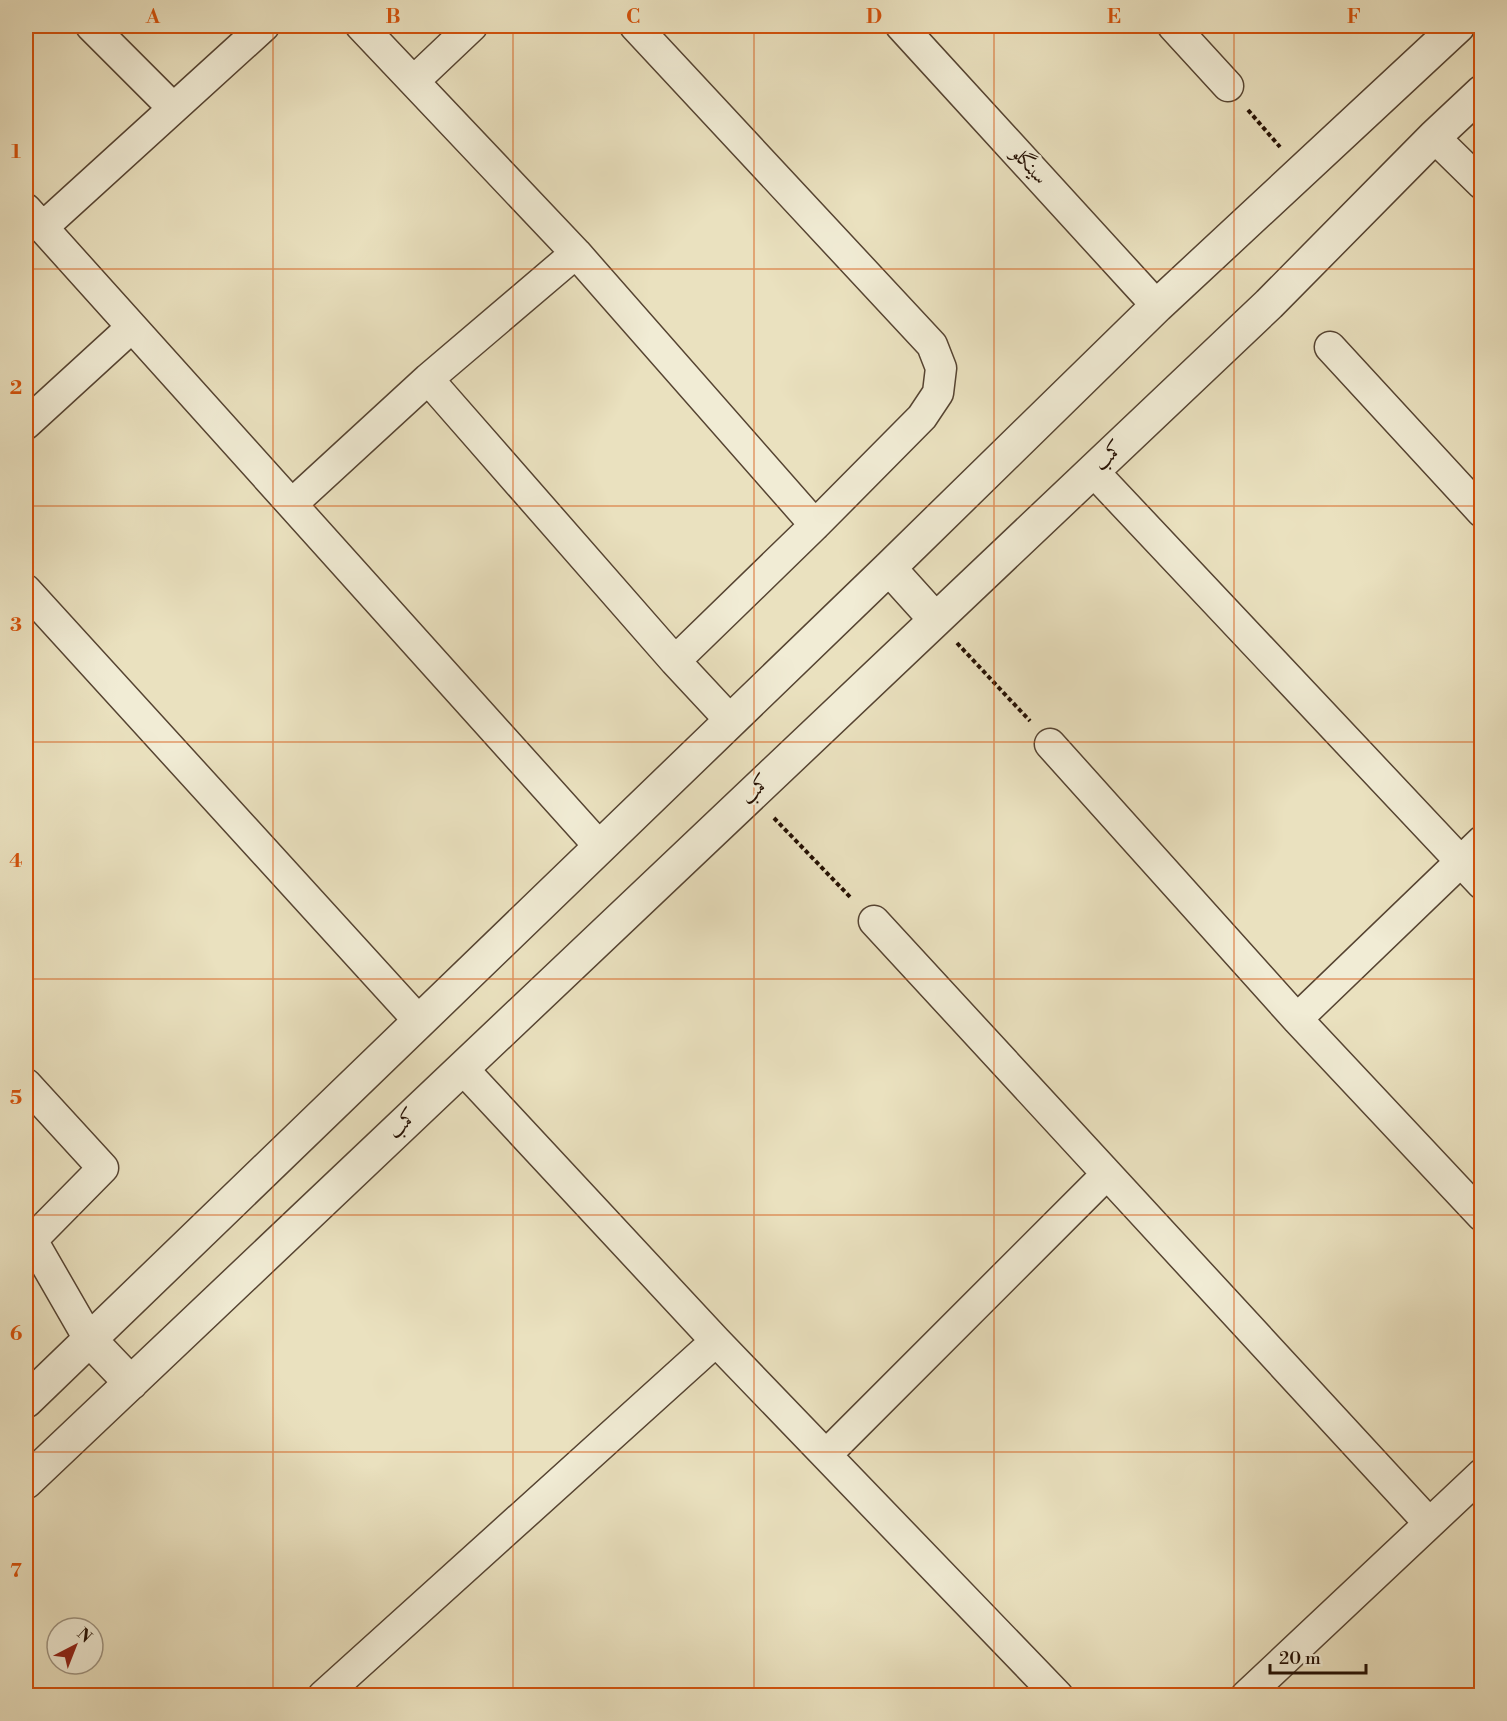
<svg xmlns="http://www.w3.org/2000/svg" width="1507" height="1721" font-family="'Libre Bodoni',Amiri,serif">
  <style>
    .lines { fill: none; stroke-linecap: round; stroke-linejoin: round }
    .minor-casing { stroke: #564432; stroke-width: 33 }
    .tertiary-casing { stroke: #564432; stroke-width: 36 }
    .path { stroke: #241003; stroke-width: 4; stroke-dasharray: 4.5 3; stroke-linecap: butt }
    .minor { stroke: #f1ecd5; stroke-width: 30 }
    .tertiary { stroke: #f1ecd5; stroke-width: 33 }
    .grid { fill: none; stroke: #d4520b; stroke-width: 1.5; stroke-opacity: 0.55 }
    .labels { text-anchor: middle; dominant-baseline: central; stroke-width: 5; stroke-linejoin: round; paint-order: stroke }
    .street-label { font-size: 20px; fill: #241003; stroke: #f1ecd5 }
    .neatline { fill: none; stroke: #d4520b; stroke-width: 2 }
    .grid-label { font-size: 20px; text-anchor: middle; font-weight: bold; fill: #d4520b }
  </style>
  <rect width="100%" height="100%" fill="#eae1bf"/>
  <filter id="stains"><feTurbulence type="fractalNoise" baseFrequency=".00333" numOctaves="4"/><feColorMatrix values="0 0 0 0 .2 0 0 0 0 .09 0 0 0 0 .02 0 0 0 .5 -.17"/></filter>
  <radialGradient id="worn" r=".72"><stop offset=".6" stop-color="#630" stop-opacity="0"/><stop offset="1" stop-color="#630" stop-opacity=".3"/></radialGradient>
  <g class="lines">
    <g class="minor-casing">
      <path id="minor" d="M91 26 173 108
        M361 26 576 253 815 525
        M635 26 932 345 941 368 938 393 922 417 815 525 675 661
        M901 26 1157 306
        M1173 26 1228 86
        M414 81 472 26
        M1434 137 1482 184
        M26 209 599 846
        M42 228 264 26
        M1330 347 1482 512
        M428 379 675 661 730 720
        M26 424 132 327
        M1093 471 1482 884
        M292 504 428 379 576 253
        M26 590 419 1021
        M1050 744 1297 1019 1482 1216
        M874 921 1429 1523
        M1297 1019 1482 841
        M462 1068 716 1341 1058 1696
        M26 1084 103 1168 32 1240 89 1339
        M826 1455 1107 1174
        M323 1696 716 1341
        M1246 1696 1482 1474"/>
    </g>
    <g class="tertiary-casing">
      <path id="tertiary" d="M889 568 935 619
        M89 1339 131 1383
        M26 1401 889 568 1157 306 1458 26
        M26 1482 1269 304 1434 137 1482 92"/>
    </g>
    <path class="path" d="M1248 110 1280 147
      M957 643 1030 721
      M774 818 852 899"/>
    <use href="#minor" class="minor"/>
    <use href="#tertiary" class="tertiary"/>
  </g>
  <path class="grid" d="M273 26V1696M513 26V1696M754 26V1696M994 26V1696M1234 26V1696M26 269H1482M26 506H1482M26 742H1482M26 979H1482M26 1215H1482M26 1452H1482"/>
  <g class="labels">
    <g class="street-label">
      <text transform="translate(1029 166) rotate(48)">سینگلو</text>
      <text transform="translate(1109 456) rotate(-43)">کمب</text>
      <text transform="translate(756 790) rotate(-44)">کمب</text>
      <text transform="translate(403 1124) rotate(-44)">کمب</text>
    </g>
  </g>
  <rect width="1507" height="1721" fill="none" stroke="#eae1bf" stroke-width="66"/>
  <g transform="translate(75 1646) rotate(42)"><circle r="28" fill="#f1ecd5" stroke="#9f9481" stroke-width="1.5"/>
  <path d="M0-4.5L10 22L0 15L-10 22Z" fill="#8f2418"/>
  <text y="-9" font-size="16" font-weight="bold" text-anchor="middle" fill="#241003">N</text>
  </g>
  <path d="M1270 1664v9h96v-9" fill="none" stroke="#241003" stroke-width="3"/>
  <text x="1279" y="1664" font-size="18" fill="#241003" stroke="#f1ecd5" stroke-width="4.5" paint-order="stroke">20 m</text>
  <rect x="33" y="33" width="1441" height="1655" class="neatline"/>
  <g class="grid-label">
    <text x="153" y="23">A</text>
    <text x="393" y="23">B</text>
    <text x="633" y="23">C</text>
    <text x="874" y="23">D</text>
    <text x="1114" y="23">E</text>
    <text x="1354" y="23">F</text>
    <text x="16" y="158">1</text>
    <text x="16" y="394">2</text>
    <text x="16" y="631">3</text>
    <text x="16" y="867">4</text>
    <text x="16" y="1104">5</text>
    <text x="16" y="1340">6</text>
    <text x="16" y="1577">7</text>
  </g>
  <rect width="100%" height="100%" filter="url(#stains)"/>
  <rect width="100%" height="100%" fill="url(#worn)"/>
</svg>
